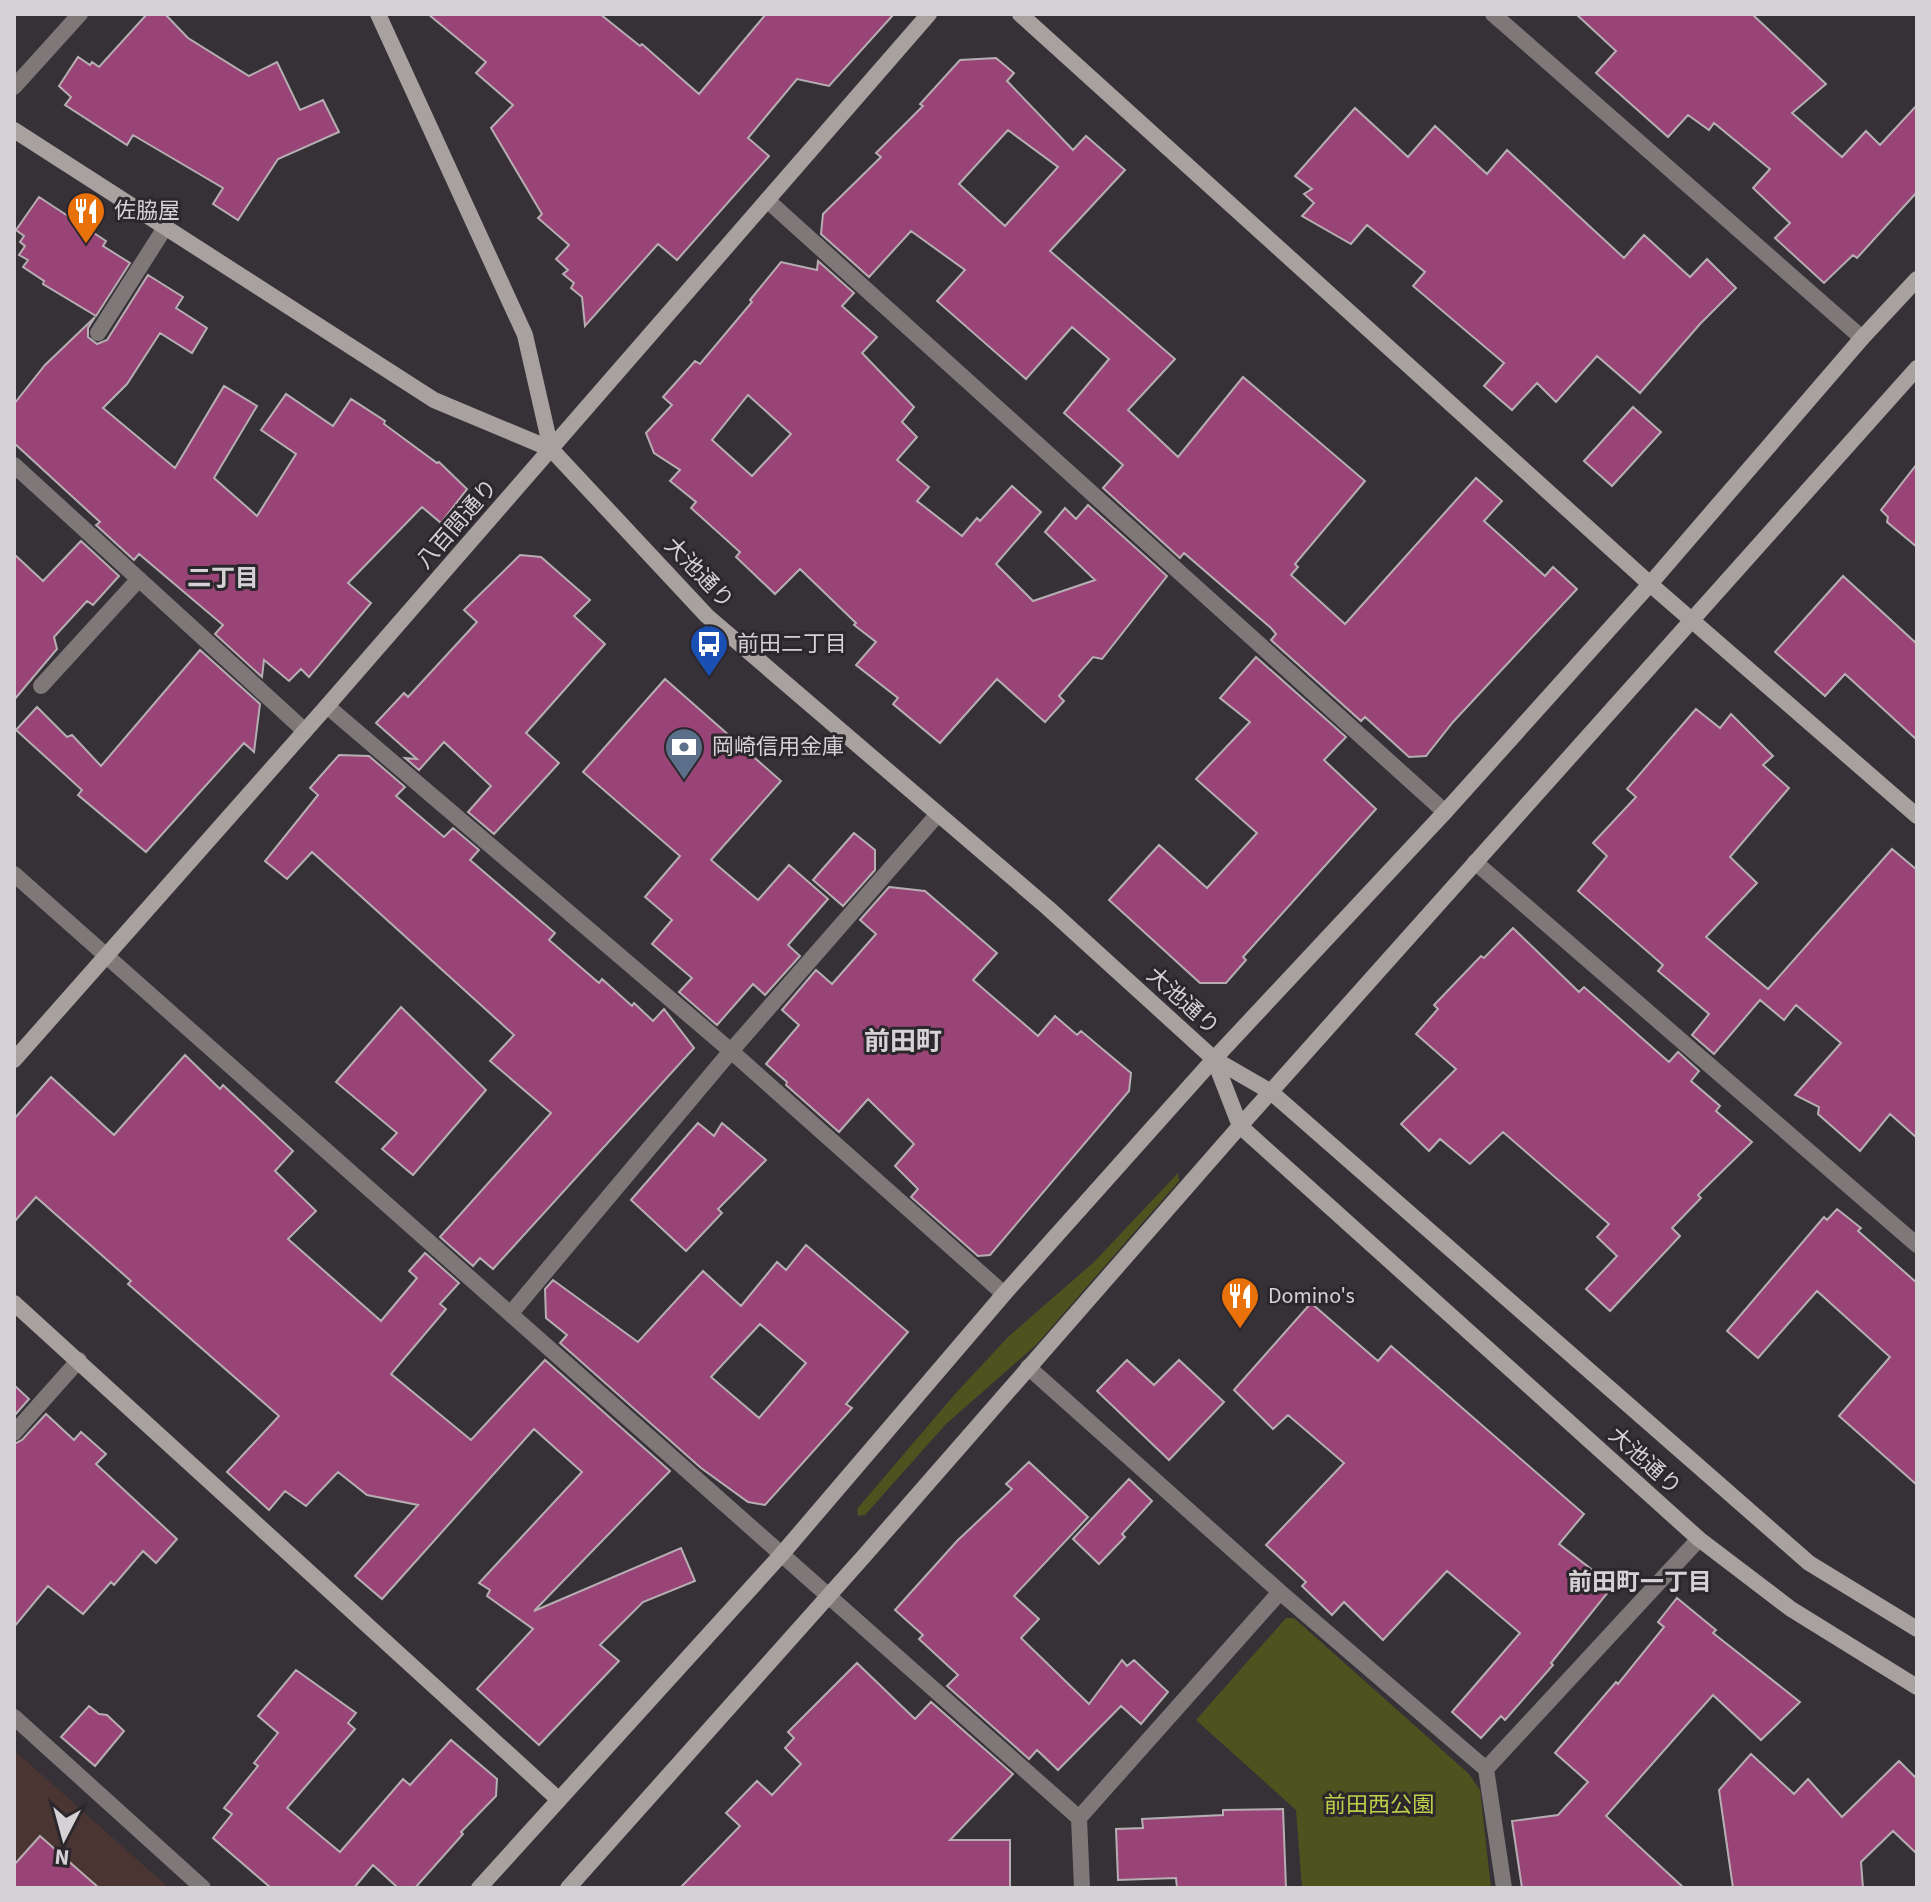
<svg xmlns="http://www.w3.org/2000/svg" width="1931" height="1902" font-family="'Source Sans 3','Noto Sans JP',sans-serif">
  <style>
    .education { fill: #4a3533 }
    .green { fill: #4d531e }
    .building { fill: #984476; stroke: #b6aeb2; stroke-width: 2; fill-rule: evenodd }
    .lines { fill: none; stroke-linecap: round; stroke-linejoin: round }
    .lane { stroke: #7e7978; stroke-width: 16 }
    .street { stroke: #7e7978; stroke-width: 16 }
    .secondary { stroke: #a7a19f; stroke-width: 16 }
    .labels { text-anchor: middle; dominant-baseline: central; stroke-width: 6; stroke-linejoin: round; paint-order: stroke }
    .poi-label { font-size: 22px; fill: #d5d2d5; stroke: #2c272d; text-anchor: start }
    .street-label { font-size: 22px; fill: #d5d2d5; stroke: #2c272d }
    .park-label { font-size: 22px; fill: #bfcf48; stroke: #2c272d }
    .neighbourhood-label { font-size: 24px; font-weight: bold; fill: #d5d2d5; stroke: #2c272d }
    .quarter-label { font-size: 26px; font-weight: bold; fill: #d5d2d5; stroke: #2c272d }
  </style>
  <rect width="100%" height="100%" fill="#363137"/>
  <path class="education" d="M14 1750 169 1888H14Z"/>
  <path class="green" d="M1178 1173 1179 1181 1036 1345 946 1424 865 1515 858 1516 857 1509 955 1394 1008 1337 1094 1262Z
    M1286 1618H1294L1469 1774 1480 1790 1491 1888H1302L1296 1810 1196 1720Z"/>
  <path class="building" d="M147 14H165L188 38 249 76 277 62 300 110 323 100 339 132 278 159 238 220 213 204 223 188 133 135 127 145 65 105 71 97 59 86 78 57 90 65 92 62 99 67Z
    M428 14H600L640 46 642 44 699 94 766 14H894L829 86 797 79 748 138 769 156 677 260 658 244 585 326 582 297 571 288 574 283 563 274 568 270 556 259 569 245 538 218 542 214 491 128 513 105 476 73 486 62Z
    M1576 14H1752L1826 84 1792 113 1842 157 1866 131 1880 145 1917 105V192L1857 258 1853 255 1824 283 1775 238 1790 223 1753 188 1770 169 1714 123 1709 130 1688 115 1668 137 1596 73 1616 51Z
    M996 58 1014 73 1007 81 1073 150 1086 136 1125 170 1050 251 1175 359 1128 410 1178 457 1243 377 1365 481 1295 564 1298 567 1291 575 1345 624 1476 478 1502 501 1484 521 1545 576 1553 567 1577 589 1453 722 1426 756 1409 757 1365 717 1361 721 1271 640 1276 634 1271 628 1184 553 1180 558 1103 488 1123 465 1064 413 1109 359 1072 327 1026 379 937 301 965 270 911 231 869 277 821 234 823 214 881 157 876 153 923 106 920 104 960 60ZM1008 130 1058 167 1005 226 959 184Z
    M1355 108 1408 157 1435 126 1487 174 1507 150 1624 258 1644 235 1690 277 1707 259 1736 288 1700 324 1640 393 1597 356 1556 402 1537 383 1512 410 1484 386 1504 363 1413 286 1425 272 1367 225 1351 244 1302 216 1314 203 1304 194 1312 189 1295 176Z
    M39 197 106 241 103 246 130 263 96 316 43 284 44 281 23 267 28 260 19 255 25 246 20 242 24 236 16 230Z
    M818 261 854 293 842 306 877 337 862 353 914 407 902 422 917 437 897 460 929 487 917 501 962 536 977 518 980 521 1012 486 1041 512 996 564 1033 601 1095 580 1045 532 1065 508 1076 519 1088 505 1167 576 1102 659 1093 657 1059 696 1064 701 1045 722 997 679 940 743 893 704 898 698 856 665 876 642 854 625 856 623 800 569 775 594 736 557 740 552 691 508 696 502 670 481 680 470 654 453 646 433 672 405 663 397 695 361 700 364 752 302 750 300 781 262 817 270ZM748 395 791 434 752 476 712 440Z
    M148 275 183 297 176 308 207 328 192 353 160 333 127 384 103 408 175 468 224 386 257 406 214 478 257 516 296 454 261 430 286 394 333 426 351 399 385 421 384 424 437 463 439 462 467 489 441 523 422 507 348 583 371 603 309 677 301 669 289 681 264 660 262 677 215 634 223 625 139 554 134 560 96 525 100 522 14 443V404L45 365 95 317 88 328V337L97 344 107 340Z
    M1633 407 1661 432 1612 486 1584 461Z
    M1917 464V547L1887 522 1888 517 1881 510Z
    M81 541 119 576 93 605 87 601 54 637 57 649 14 700V554L43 581Z
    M520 555 541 557 590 600 574 616 605 644 526 733 559 763 494 834 468 812 491 786 444 742 419 770 405 758 417 759 376 723 404 693 408 697 477 622 464 610Z
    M1843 576 1917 644V740L1845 674 1825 696 1775 652Z
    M200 650 260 704 254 752 244 743 146 852 78 795 82 790 16 730 37 707 67 737 72 735 101 766Z
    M1256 657 1346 737 1324 760 1376 809 1243 957 1246 960 1226 983H1200L1109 900 1159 845 1207 888 1257 833 1196 779 1250 722 1220 698Z
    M665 679 781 781 711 860 758 900 789 865 828 899 788 945 800 956 765 995 753 984 717 1025 679 992 692 978 652 944 672 920 645 897 680 856 583 772Z
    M1696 709 1720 728 1731 714 1773 756 1763 765 1789 788 1730 857 1757 883 1706 937 1768 989 1892 849 1917 870V1138L1890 1114 1860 1151 1818 1114 1819 1107 1795 1095 1841 1043 1796 1005 1784 1020 1760 1000 1714 1054 1692 1035 1709 1014 1658 971 1663 965 1578 891 1607 856 1593 843 1636 797 1627 789Z
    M339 755 369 756 405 787 396 796 444 837 453 828 479 850 470 860 555 933 549 940 599 983 602 979 632 1006 634 1003 653 1021 664 1009 694 1048 493 1269 480 1258 473 1266 440 1237 551 1113 490 1061 514 1035 312 852 287 879 265 861 318 795 310 788Z
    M854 833 875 850V870L843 906 813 880Z
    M889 887 925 891 997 953 973 980 1038 1036 1055 1016 1077 1035 1081 1031 1131 1073 1129 1091 990 1255 978 1256 911 1197 918 1189 895 1166 914 1144 868 1099 839 1132 786 1085 787 1082 766 1064 799 1025 782 1010 816 970 832 984 876 934 860 920Z
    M1513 928 1579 992 1584 987 1669 1062 1678 1052 1699 1071 1691 1081 1720 1106 1716 1111 1752 1142 1698 1195 1701 1198 1672 1228 1680 1236 1610 1311 1586 1289 1617 1256 1597 1237 1609 1224 1503 1132 1470 1164 1440 1139 1429 1151 1401 1124 1456 1069 1416 1034 1438 1009 1434 1005 1481 956 1484 958Z
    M401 1007 486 1090 413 1175 382 1149 397 1133 336 1082Z
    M185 1055 220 1089 223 1085 293 1151 275 1171 316 1211 288 1239 381 1321 417 1278 409 1271 425 1253 459 1283 440 1304 446 1309 391 1374 471 1440 545 1360 670 1471 534 1611 681 1548 695 1581 643 1602 600 1645 619 1661 539 1745 477 1689 533 1629 487 1596 490 1590 479 1583 582 1472 534 1429 382 1599 355 1576 418 1505 367 1495 338 1472 306 1506 285 1491 269 1510 227 1472 279 1416 128 1284 131 1281 36 1197 14 1222V1119L51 1077 114 1135Z
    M698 1123 714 1136 722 1123 766 1160 718 1209 722 1213 686 1251 631 1200Z
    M1837 1209 1861 1228 1858 1231 1917 1283V1485L1839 1416 1890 1357 1817 1291 1758 1358 1727 1331 1824 1217 1827 1220Z
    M806 1245 908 1332 846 1404 852 1408 765 1505 748 1502 701 1468 560 1343 567 1335 546 1318 545 1289 553 1280 638 1342 703 1271 741 1306 777 1262 786 1270ZM760 1324 806 1363 759 1418 711 1377Z
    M1311 1303 1378 1361 1391 1346 1584 1514 1559 1544 1613 1586 1551 1663 1553 1665 1505 1720 1501 1716 1481 1738 1452 1712 1520 1633 1447 1571 1383 1640 1344 1602 1332 1615 1302 1586 1306 1582 1266 1545 1344 1463 1288 1415 1273 1429 1234 1390Z
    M1127 1360 1154 1385 1179 1360 1224 1402 1169 1460 1097 1391Z
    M14 1385 29 1399 14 1416Z
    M46 1414 74 1440 81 1432 106 1454 96 1464 177 1539 156 1563 143 1551 114 1585 111 1582 83 1614 48 1586 14 1627V1444L22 1440Z
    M1029 1462 1088 1517 1014 1596 1039 1619 1021 1638 1089 1704 1122 1660 1127 1666 1134 1660 1168 1692 1141 1724 1121 1706 1058 1770 1037 1750 1029 1759 947 1686 958 1675 919 1639 923 1635 895 1610 957 1541 1012 1489 1006 1484Z
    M1129 1479 1152 1501 1122 1534 1125 1537 1099 1564 1073 1539Z
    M1677 1598 1716 1630 1713 1633 1800 1702 1761 1740 1713 1695 1606 1816 1684 1888H1522L1512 1821 1558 1815 1588 1782 1555 1753 1616 1682 1618 1684 1664 1627 1658 1622Z
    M857 1663 915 1719 931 1702 1013 1774 950 1840H1010V1888H680L740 1826 726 1813 757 1781 772 1795 801 1764 785 1748 794 1738 788 1732Z
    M296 1670 356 1713 348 1723 355 1729 287 1808 340 1852 403 1779 410 1785 451 1740 497 1779 496 1796 461 1832 463 1834 415 1888H398L373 1865 354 1888H271L213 1838 232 1814 224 1808 258 1766 254 1763 278 1733 258 1716Z
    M89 1706 99 1714 107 1715 124 1731 95 1766 61 1737Z
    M1751 1754 1794 1794 1808 1779 1842 1817 1899 1761 1917 1779V1854L1893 1831 1861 1862 1863 1888H1733L1719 1790Z
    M1283 1809 1286 1888H1177L1176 1878 1118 1880 1116 1829 1143 1828 1142 1819 1223 1815V1810Z
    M40 1836 99 1888H14V1865Z"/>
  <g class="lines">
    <path class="lane" d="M98 333 166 226"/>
    <path class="street" d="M1493 14 1862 338
      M14 87 80 14
      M767 200 1445 812
      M14 465 305 731
      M41 686 139 579
      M327 706 731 1051 1004 1294
      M1475 862 1917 1245
      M14 874 1079 1818 1082 1888
      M511 1313 731 1051 938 814
      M1028 1367 1280 1592
      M14 1433 79 1360
      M14 1717 203 1888
      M1079 1818 1280 1592 1486 1769
      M1504 1888 1486 1769 1699 1539"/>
    <path class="secondary" d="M378 14 525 335 551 449 707 616 1048 908 1214 1059 1271 1092 1809 1563 1917 1629
      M1020 14 1650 584 1917 816
      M14 130 434 400 551 449
      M1214 1059 1240 1126 1699 1539 1791 1609 1917 1687
      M14 1060 327 706 929 14
      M14 1303 558 1799
      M479 1888 781 1555 1004 1294 1214 1059 1445 812 1650 584 1862 338 1917 279
      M568 1888 865 1555 1240 1126 1917 368"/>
  </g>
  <defs>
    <g id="restaurant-pin" transform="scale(2)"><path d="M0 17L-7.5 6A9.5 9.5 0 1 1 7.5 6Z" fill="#e8710a" stroke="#2c272d"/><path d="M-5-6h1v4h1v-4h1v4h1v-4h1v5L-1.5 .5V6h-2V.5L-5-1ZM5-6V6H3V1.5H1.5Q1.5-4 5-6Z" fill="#fff"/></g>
    <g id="bus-pin" transform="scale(2)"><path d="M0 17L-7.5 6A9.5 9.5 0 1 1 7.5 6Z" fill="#1a4fb4" stroke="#2c272d"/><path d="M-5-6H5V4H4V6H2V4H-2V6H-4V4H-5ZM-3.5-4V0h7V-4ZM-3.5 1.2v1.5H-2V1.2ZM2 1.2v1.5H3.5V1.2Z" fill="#fff"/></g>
    <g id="bank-pin" transform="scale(2)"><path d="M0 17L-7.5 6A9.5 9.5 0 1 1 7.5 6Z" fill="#5c6f8a" stroke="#2c272d"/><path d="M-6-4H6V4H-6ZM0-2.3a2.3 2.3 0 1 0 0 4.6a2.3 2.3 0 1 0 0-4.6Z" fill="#fff"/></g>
  </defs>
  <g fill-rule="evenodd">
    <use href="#restaurant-pin" x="86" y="211"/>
    <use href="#bus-pin" x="709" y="644"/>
    <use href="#bank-pin" x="684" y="747"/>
    <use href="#restaurant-pin" x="1240" y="1296"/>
  </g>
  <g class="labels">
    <g class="poi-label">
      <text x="114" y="211">佐脇屋</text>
      <text x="737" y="644">前田二丁目</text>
      <text x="712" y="747">岡崎信用金庫</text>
      <text x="1268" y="1296">Domino's</text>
    </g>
    <g class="street-label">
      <text transform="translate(457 524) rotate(-49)">八百間通り</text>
      <text transform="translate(699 573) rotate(46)">大池通り</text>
      <text transform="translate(1183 1001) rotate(42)">大池通り</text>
      <text transform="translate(1645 1461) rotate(42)">大池通り</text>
    </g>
    <g class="park-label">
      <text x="1379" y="1805">前田西公園</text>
    </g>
    <g class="neighbourhood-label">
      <text x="223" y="578">二丁目</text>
      <text x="1640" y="1582">前田町一丁目</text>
    </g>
    <g class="quarter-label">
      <text x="903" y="1041">前田町</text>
    </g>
  </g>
  <rect width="1931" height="1902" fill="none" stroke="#d5d2d5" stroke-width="32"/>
  <g transform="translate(64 1838) rotate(186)" stroke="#2c272d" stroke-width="6" paint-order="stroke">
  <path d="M0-6L14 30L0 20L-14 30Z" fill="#d5d2d5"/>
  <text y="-12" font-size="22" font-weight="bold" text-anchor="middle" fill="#d5d2d5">N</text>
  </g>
</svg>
